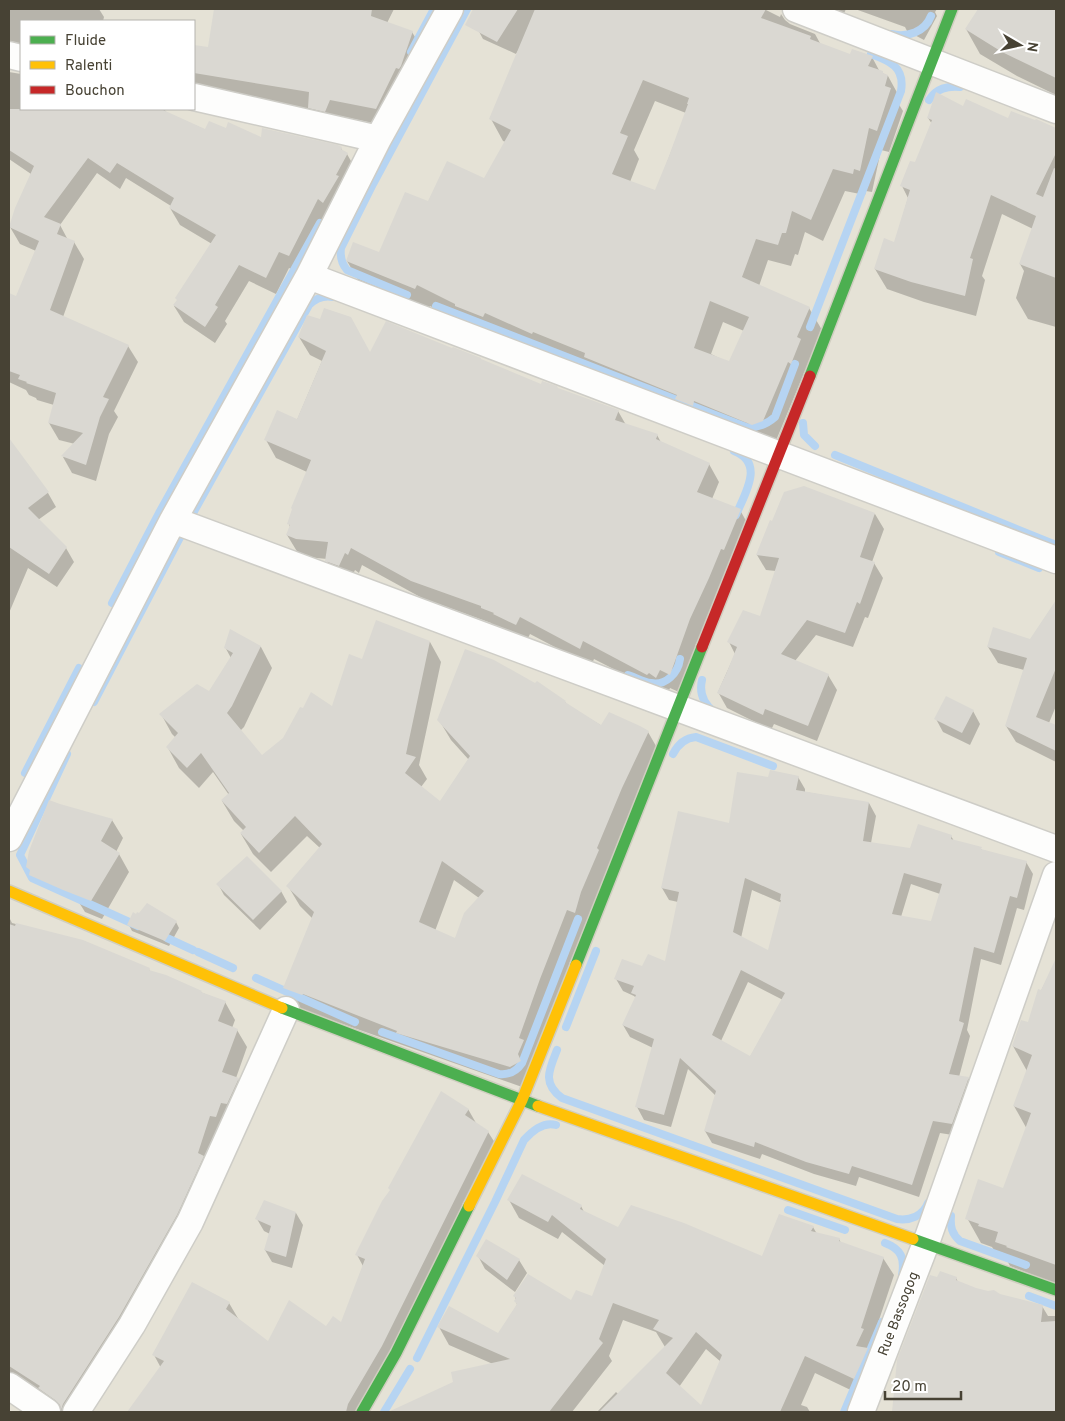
<svg xmlns="http://www.w3.org/2000/svg" width="1065" height="1421" font-family="Overpass,sans-serif">
  <style>
    .residential { fill: #e5e2d6; fill-rule: evenodd }
    .shadow { fill: #0003; fill-rule: evenodd }
    .lines { fill: none; stroke-linecap: round; stroke-linejoin: round }
    .stream { stroke: #b6d4f2; stroke-width: 8 }
    .building { fill: #dad8d2; fill-rule: evenodd }
    .street-casing { stroke: #cecdc7; stroke-width: 29 }
    .fast-casing { stroke: #d0cec0; stroke-width: 14 }
    .slow-casing { stroke: #d0cec0; stroke-width: 14 }
    .jam-casing { stroke: #d0cec0; stroke-width: 14 }
    .street { stroke: #fdfdfc; stroke-width: 26 }
    .fast { stroke: #4caf50; stroke-width: 11 }
    .slow { stroke: #ffc107; stroke-width: 11 }
    .jam { stroke: #c62828; stroke-width: 11 }
    .labels { text-anchor: middle; dominant-baseline: central; stroke-width: 4; stroke-linejoin: round; paint-order: stroke }
    .street-label { font-size: 14px; fill: #474234; stroke: #fff }
  </style>
  <rect width="100%" height="100%" fill="#f0efea"/>
  <path class="residential" d="M9 9H1056V1412H9ZM21 21H194V109H21Z"/>
  <path class="shadow" d="M9 9H99L104 17 103 21H21V57L9 60Z
    M217 9H394L387 23 412 32 422 49 386 126 340 116 335 128 194 88V46L209 48 212 43Z
    M426 9H435L434 12Z
    M475 9H764L780 17 781 14 785 20 790 24 815 34 821 45 850 55 872 57 880 72 888 76 900 98 898 103 903 111 889 152 881 150 872 192 866 191 865 195 845 191 823 241 805 232 798 255 795 254 791 266 768 260 759 286 809 308 822 330 775 443 467 324 430 306 428 311 360 283 347 261 380 254 429 203 485 179 506 142 503 141 491 119 524 41 516 54 483 39 471 17ZM655 101 686 113 656 191 630 182 639 159 634 150ZM723 322 744 331 729 363 711 354Z
    M794 9H846L839 24Z
    M855 9H937L935 12 937 16 924 40 907 31 905 27Z
    M979 9H1056V98L1054 94 1017 76 980 54 966 29Z
    M9 72 21 74V109H164L167 113 206 130H226L262 138 341 148 343 152 347 154 356 170 298 272 289 268 276 294 249 281 225 321 227 324 215 343 184 322 174 306 212 244 180 225 170 208 171 206 126 178 120 189 97 173 60 225 68 240 74 242 84 259 63 317 128 346 138 362 114 411 118 417 109 434 96 481 72 473 63 457 75 444 59 440 49 423 54 405 37 400 36 398 29 395 26 390 9 382V298L11 295 17 298 36 251 20 244 10 227 31 174 9 159Z
    M964 107 1009 120 1036 122V120L1056 130V198L1054 202 1056 203V327L1028 319 1016 298 1024 271 1020 264 1033 229 1002 214 982 276 985 280 976 316 924 302 887 289 875 269 895 243 908 198 902 186 916 164 932 124 928 118Z
    M299 337 371 355 482 361 541 385 618 411 626 425 657 435 662 444 709 464 719 482 712 499 740 510 750 528 681 693 670 688 667 695 658 692 594 659 591 666 530 634 526 642 492 626 491 623 422 598 362 565 359 573 355 570 349 583 337 579 327 561V559L307 557 298 553 287 535 290 527 289 524 307 472 276 458 266 440 297 420 322 361 310 355Z
    M18 452 48 493 56 507 38 520 66 548 74 562 57 587 28 568 9 613V461Z
    M875 514 884 529 872 562 874 563 883 578 868 618 865 617 853 647 816 635 795 661 828 675 837 690 817 741 774 724 771 730 727 708 718 692 735 654 729 642 761 617 776 571 766 570 757 555Z
    M1046 617 1056 620V706L1049 723 1056 726V762L1016 742 1006 726 1024 670 998 663 988 647 1031 640Z
    M231 631 261 647 272 668 244 727 240 731 261 757 332 708 363 660 430 642 441 662 419 765 427 779 421 787 441 803 469 760 451 740 439 720 565 702 567 705 602 726 648 732 660 753 522 1087 297 1008 285 988 313 919 300 906 288 886 320 848 307 836 271 872 253 854 241 834 244 831 234 821 222 801 229 795 213 772 199 788 179 768 168 748 176 738 172 734 161 714 209 693 231 658 225 647ZM454 880 479 898 455 939 435 931Z
    M973 711 980 724 970 745 943 732 936 719Z
    M798 777 805 789V792L869 803 876 816 871 843 911 849 951 836 954 841 981 849 982 850 1026 862 1033 874 1024 910 1017 908 1001 965 981 959 967 1030 970 1036 959 1077 968 1078 975 1091 959 1136 940 1133 919 1197 859 1177 856 1186 814 1174 762 1154 760 1159 712 1143 705 1131 716 1096 688 1069 671 1127 644 1120 637 1107 653 1048 630 1037 623 1025 636 998 634 996 623 991 616 979 643 968 666 963 678 902 669 900 662 888 730 825 769 778ZM911 884 940 894 932 922 901 917ZM752 890 782 903 769 952 741 938ZM748 982 783 1000 750 1057 721 1041Z
    M112 820 123 838 116 852 119 854 129 872 102 919 85 912 75 896 39 884 28 865Z
    M218 884 281 891 287 902 260 930 224 895Z
    M9 917 12 923 82 941 149 969 150 972 225 1002 235 1020 232 1028 237 1030 247 1047 236 1078 238 1079 248 1096 209 1167 79 1412H60L9 1392Z
    M176 922 179 928 169 946 132 931 129 925Z
    M1056 961V1143L1028 1131 1014 1106 1027 1071 1013 1046 1029 1024 1041 991Z
    M468 1109 476 1123 488 1132 499 1149 364 1412H237L233 1409 230 1412H130L129 1411 161 1368 154 1355 229 1303 239 1320 268 1343 342 1323 363 1266 357 1255Z
    M1018 1151 1056 1166V1284L1010 1266 1003 1253 994 1250 992 1247 981 1243 967 1218 1004 1190Z
    M509 1200 581 1206 584 1212 619 1229 763 1258 813 1227 817 1234 839 1239 841 1243 883 1258 894 1275 871 1344 873 1348 859 1394 815 1373 801 1405 807 1407 810 1412H597L616 1392 618 1394 665 1347 656 1332 623 1320 609 1356 612 1361 572 1412H391L493 1364 449 1345 439 1327 498 1335 517 1305 515 1296 571 1301 593 1298 605 1266 562 1232 558 1239 519 1218ZM706 1349 721 1362 701 1407 679 1387Z
    M296 1213 303 1225 292 1268 272 1262 265 1250 270 1234 264 1231 257 1219Z
    M478 1256 519 1260 527 1273 515 1292 485 1269Z
    M956 1278 958 1282 976 1290 1042 1306 1048 1316H1056V1412H894L898 1360Z"/>
  <g class="lines">
    <path class="stream" d="M891 34C907 38 925 32 931 16
      M411 52 434 9
      M929 100C937 88 947 86 960 87
      M407 295 347 270C341 263 340 256 341 248L373 184 467 9
      M436 306 746 427C757 428 767 424 775 417L795 364
      M810 327 901 91C905 67 890 61 871 54
      M803 423 804 435 815 446
      M734 451C765 463 745 493 736 515
      M835 455 1056 545
      M192 515 309 305C316 298 323 295 333 297
      M999 552 1039 568
      M112 603 159 513 320 223
      M628 675C635 677 643 682 651 683 666 686 678 673 680 659
      M702 680C699 693 704 704 714 712
      M94 702 185 528
      M67 754 20 855 32 878 138 926
      M673 754C678 744 685 738 696 737L773 766
      M25 773 79 668
      M167 938 193 950
      M198 952 233 968
      M256 978 355 1022
      M566 1027 596 951
      M382 1032 499 1074C509 1075 516 1072 522 1063L578 919
      M557 1050C549 1070 542 1083 562 1098L897 1219C910 1221 923 1216 928 1203
      M788 1210 845 1230
      M951 1216C950 1227 952 1234 960 1241L1026 1265
      M885 1243C901 1249 905 1258 902 1275
      M1029 1296 1056 1306
      M417 1358 495 1202 524 1140C532 1131 543 1121 556 1125
      M384 1412 410 1369
      M844 1412 882 1322"/>
  </g>
  <path class="building" d="M214 9H372L371 16 413 31 401 66 399 69 396 68 376 109 330 100 325 112 308 108 309 92 194 73V45L208 47Z
    M473 9H518L497 42 465 25Z
    M535 9H766L761 18 811 36 810 39 850 54 852 49 873 56 868 66 883 71V73L888 75 885 86 891 88 877 131 869 128 860 171 854 169 853 174 833 169 811 220 792 211 786 233H782L778 245 756 239 742 277 810 307 797 337 801 339 791 364 788 362 763 421 752 425 694 401 693 406 675 399 677 395 584 357 585 353 533 332 532 334 485 313 483 317 455 306V304L417 285 415 289 346 261 353 242 379 252 405 192 428 201 447 161 484 178 511 130 489 119ZM643 80 689 98 687 104H688L669 156 655 190 612 174 628 136 620 133ZM710 301 749 317 729 361 694 348Z
    M978 9H1056V78L1002 52 965 29Z
    M936 92 963 106 966 99 1008 118 1011 111 1035 120 1036 119 1056 128V153L1036 194 1043 197 1054 168 1056 169V278L1019 264 1036 216 991 195 970 258 973 259 965 296 911 282 874 269 884 238 894 242 910 190 900 186 910 161 915 162 932 120 927 118Z
    M9 109H161L205 129 209 121 226 128 228 122 261 137 262 128 338 145 342 147 341 149 348 153 336 175 339 176 323 203 318 199 289 256 279 252 266 278 239 265 215 305 218 307 205 327 173 305 177 300 175 298 216 235 169 208 174 198 117 163 110 173 88 158 44 217 61 224 57 234 75 241 50 310 129 345 103 397 109 399 100 417 86 465 61 456 83 433 48 423 56 393 26 383 27 382 18 379 20 375 9 371V293L16 296 39 241 9 227 15 208 34 166 9 150Z
    M324 308 351 317 370 352 386 321 452 348 453 347 481 358V359L541 384 542 381 557 386 558 388 619 410 615 420 658 434 656 439 710 463 697 492 741 509 724 550 721 549 709 578 690 619 670 675 660 670 656 678 649 673 647 675 583 641 580 649 520 617 516 625 493 614 494 613 481 608V606L411 581 351 548 348 555 345 553 339 566 325 561 328 542 296 539 286 535 290 525 287 524 292 509 291 508 311 460 264 440 277 410 297 419 326 351 298 337 307 315 320 319Z
    M9 438 49 492 28 508 67 547 49 574 9 547Z
    M804 486 875 513 860 557 875 562 860 604 857 602 845 633 807 620 781 654 829 674 808 726 765 709 763 715 717 693 726 674 737 647 727 642 743 610 760 616 779 558 756 555 770 520 772 521 784 492Z
    M1056 600V668L1036 717 1056 725V751L1005 726 1027 658 987 647 993 627 1030 639Z
    M376 620 430 641 406 754 416 757 405 773 440 801 470 756 437 720 465 649 494 660 535 683 537 681 566 701 565 702 601 725 609 712 640 726 649 731 622 788 597 848 599 850 581 892 575 913 567 910 540 979 519 1038 524 1040 518 1054 521 1061 510 1067 396 1033 397 1031 303 994 302 995 283 988 314 912 286 886 322 844 295 816 259 853 240 833 246 827 221 800 229 793 201 753 187 768 166 747 178 733 159 714 197 684 209 691 233 653 224 648 230 629 261 646 232 706 227 713 262 755 283 738 300 707 303 708 311 692 332 706 349 654 362 659ZM442 861 484 891 464 913 455 938 419 922Z
    M946 696 974 710 962 733 934 719Z
    M770 770 799 776 796 790 869 802 863 841 910 848 918 824 952 835 951 839 982 847 981 849 1027 861 1017 898 1010 896 994 953 974 947 959 1021 964 1023 949 1074 969 1077 952 1124 933 1121 912 1185 852 1166 849 1174 806 1162 755 1142 754 1147 704 1131 716 1091 680 1058 664 1115 635 1107 654 1039 622 1025 636 995 631 993 634 986 614 979 622 959 642 966 648 954 665 961 679 892 661 888 678 811 729 823 737 772 768 777ZM904 873 942 884 931 921 892 914ZM745 878 781 894 780 900H781L768 950 733 932ZM741 970 785 993 750 1056 712 1035Z
    M49 800 60 804 113 819 101 841 120 853 91 901 63 890 29 875 30 870 26 867 29 851Z
    M247 856 282 891 253 920 216 884Z
    M147 903 177 921 165 941 127 925 133 912 136 914 137 912 139 913Z
    M16 923 83 940 150 968 149 970 166 975 202 991 201 992 226 1001 218 1021 238 1029 222 1072 239 1078 227 1104 221 1103 216 1117 210 1116 198 1153 204 1156 177 1215 119 1317 63 1404 61 1410 60 1405 55 1400 38 1388 40 1386 9 1366V924L15 926Z
    M1056 958V1265L1006 1247 1007 1246 995 1242 998 1232 978 1226 979 1224 965 1219 978 1179 1003 1188 1031 1113 1013 1106 1032 1055 1012 1046 1021 1020 1028 1022 1038 989 1041 990Z
    M441 1091 469 1109 465 1115 489 1131 382 1346 348 1404 346 1412H127L164 1361 152 1355 192 1282 230 1302 226 1309 268 1341 289 1300 326 1326 333 1316 341 1322 365 1259 355 1255 382 1201 390 1190 388 1188Z
    M522 1174 582 1205 580 1209 618 1227 631 1205 684 1223 762 1256 779 1214 814 1226 811 1231 840 1238 839 1241 884 1257 861 1328 864 1329 856 1346 868 1348 854 1379 805 1356 780 1412H599L673 1338 653 1329 659 1320 613 1303 599 1339 603 1343 549 1412H388L453 1382 451 1372 510 1359 437 1327 449 1306 498 1333 517 1304 514 1301 516 1298 513 1296 528 1274 571 1300 576 1290 592 1296 606 1259 552 1215 548 1222 507 1200ZM696 1332 722 1355 701 1405 666 1373Z
    M264 1200 296 1212 286 1257 264 1250 271 1226 255 1219Z
    M486 1239 520 1259 507 1280 476 1256Z
    M940 1271 957 1277 956 1280 976 1288 988 1291 994 1290 1000 1294 1043 1305 1041 1322 1056 1321V1412H892L897 1360 930 1275 937 1277Z"/>
  <g class="lines">
    <g class="street-casing">
      <path id="street" d="M796 9 1056 110
        M9 55 21 58
        M194 97 378 139
        M309 276 1056 560
        M173 520 1056 849
        M9 838 173 520 309 276 378 139 450 9
        M9 1386 47 1412
        M76 1412 132 1325 190 1222 286 1010
        M861 1412 926 1243 1056 875"/>
    </g>
    <g class="fast-casing">
      <path id="fast" d="M810 376 952 9
        M576 965 702 647
        M282 1008 538 1106
        M913 1239 1056 1290
        M362 1412 396 1353 469 1206"/>
    </g>
    <g class="slow-casing">
      <path id="slow" d="M9 891 282 1008
        M538 1106 913 1239
        M469 1206 522 1100 576 965"/>
    </g>
    <g class="jam-casing">
      <path id="jam" d="M702 647 810 376"/>
    </g>
    <use href="#street" class="street"/>
    <use href="#fast" class="fast"/>
    <use href="#slow" class="slow"/>
    <use href="#jam" class="jam"/>
  </g>
  <g class="labels">
    <g class="street-label">
      <text transform="translate(899 1314) rotate(-69)">Rue Bassogog</text>
    </g>
  </g>
  <rect width="1065" height="1421" fill="none" stroke="#474234" stroke-width="20"/>
  <rect x="20" y="20" width="175" height="90" fill="#ffffff" stroke="#b5b3ae"/>
  <rect x="30" y="36" width="25" height="8" fill="#4caf50" stroke="#b5b3ae"/>
  <text x="65" y="45" font-size="15" fill="#474234">Fluide</text>
  <rect x="30" y="61" width="25" height="8" fill="#ffc107" stroke="#b5b3ae"/>
  <text x="65" y="70" font-size="15" fill="#474234">Ralenti</text>
  <rect x="30" y="86" width="25" height="8" fill="#c62828" stroke="#b5b3ae"/>
  <text x="65" y="95" font-size="15" fill="#474234">Bouchon</text>
  <g transform="translate(1020 45) rotate(99)" stroke="#ffffff" stroke-width="4" paint-order="stroke">
  <path d="M0-4L9 19L0 12L-9 19Z" fill="#474234"/>
  <text y="-8" font-size="14" font-weight="bold" text-anchor="middle" fill="#474234">N</text>
  </g>
  <path d="M885 1391v8h76v-8" fill="none" stroke="#474234" stroke-width="2.5"/>
  <text x="892" y="1391" font-size="15" fill="#474234" stroke="#ffffff" stroke-width="4" paint-order="stroke">20 m</text>
</svg>
